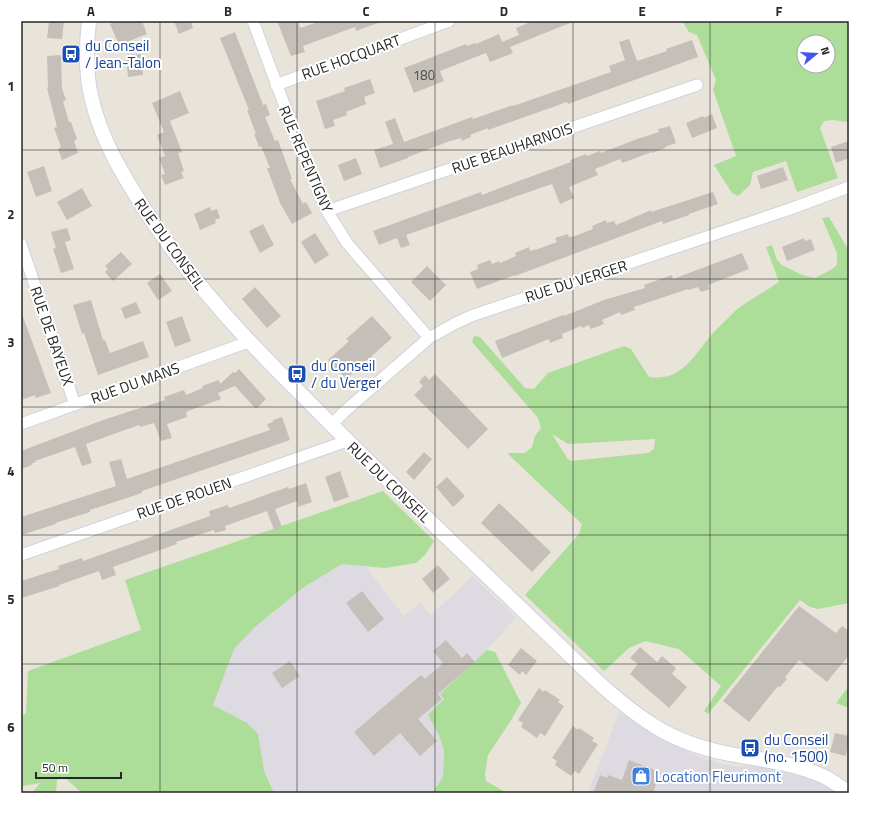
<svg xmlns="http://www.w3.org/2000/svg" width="870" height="814" font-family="'Titillium Web',sans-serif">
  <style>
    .industrial { fill: #dddae2 }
    .green { fill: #acdd99; fill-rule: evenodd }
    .building { fill: #c4c0b9 }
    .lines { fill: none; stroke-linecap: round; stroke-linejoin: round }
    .minor-casing { stroke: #cfd1e0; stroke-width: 13 }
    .tertiary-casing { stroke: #cfd1e0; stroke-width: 16 }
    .minor { stroke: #fff; stroke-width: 11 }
    .tertiary { stroke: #fff; stroke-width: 14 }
    .grid { fill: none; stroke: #272727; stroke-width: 1; stroke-opacity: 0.55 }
    .labels { text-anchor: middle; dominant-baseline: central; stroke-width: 4; stroke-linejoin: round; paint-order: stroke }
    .number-label { font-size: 13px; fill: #4e4d4c }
    .transit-label { font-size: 15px; fill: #164399; stroke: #fff; text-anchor: start }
    .street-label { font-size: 15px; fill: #272727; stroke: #fff }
    .shop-label { font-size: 15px; fill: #366cbe; stroke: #fff; text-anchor: start }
    .neatline { fill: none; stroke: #272727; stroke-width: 1.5 }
    .grid-label { font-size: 13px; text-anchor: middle; font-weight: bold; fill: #272727 }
  </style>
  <rect width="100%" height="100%" fill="#e9e4da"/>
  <path class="industrial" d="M342 564 357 565 366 567 404 616 420 603 431 615 473 576 516 618 477 661 440 694 444 699 428 715 439 735 444 751 443 777 432 793H274L264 771 258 734 213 705 234 649 255 627 304 587Z
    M619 712 661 739 695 755 721 764 734 766 764 767 788 771 806 776 825 785 837 793H588Z"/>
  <path class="green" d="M682 21H849L848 122 833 120 824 121 820 128 838 178 797 192 786 161 753 172 750 185 738 196 732 193 714 165 736 156 713 90 716 80 697 35 689 32ZM804 42H828V66H804Z
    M829 217 849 251V603L818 609 810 607 800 600 708 714 704 711 721 686 679 649 645 641 629 648 604 671 525 595 579 534 582 524 507 453H525L532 447 535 436 541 428 538 418 472 342 474 336 480 337 525 388 534 389 548 373 624 346 631 349 649 377C682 382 694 355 713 333 720 326 728 318 735 311 748 300 765 292 779 282L766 247 772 245 777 260 782 265 802 275 815 278 834 268 837 264V253L822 218ZM552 434 568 444 655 439 654 449 648 453 571 461 567 458Z
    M383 491 434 541 425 555 416 563 385 568 342 564 304 587 255 627 234 649 213 705 247 723 258 734 264 771 274 793H82L64 777 57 780 56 793H32L40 783 23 786 21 784V717L26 713 28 671 141 630 125 580Z
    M487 650 495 652 521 703 510 722 488 755 485 774 486 781 507 793H432L443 777 444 751 439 735 428 715 444 699 440 694Z
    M849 686V708L836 703Z"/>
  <path class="building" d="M49 21H64L62 39 47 38Z
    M116 21H142L147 34 119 45 110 24Z
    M174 21H191L193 28 179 34Z
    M277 21H298L300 28 321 21H381V22L356 31 355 27 303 46 305 52 291 56Z
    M533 21H575L510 47 513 53 490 62 486 53 440 71 444 81 414 93 404 68 466 44 467 46 475 43 476 44 499 34 502 42 519 35 516 28Z
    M235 32 263 105 266 104 270 115 265 117 275 141 278 140 292 179H290L303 204 306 202 312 213 292 224 280 203 267 168H270L261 146 259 147 254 134H256L247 110H249L220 38Z
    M629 39 637 61 667 51 666 49 692 40 698 57 568 104 567 102 488 130V128L470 135 471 137 462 141 461 138 450 141 408 157V158L380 168 374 150 393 144 385 122 395 118 404 142 472 117 473 119 513 105V106L611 72 609 66 625 60 619 42Z
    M141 54 143 75 128 77 126 55Z
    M61 55 62 88 66 100 63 101 69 122H71L77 139 74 141 78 153 62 160 58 149 61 147 54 128 57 127 47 88H48L47 56Z
    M370 79 375 93 364 97 366 104 346 112 347 115 333 120 335 126 325 129 316 101 345 91 344 88Z
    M180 91 189 113 170 121 182 152 178 153 184 171 181 172 184 178 165 185 161 175 165 174 159 158 165 156 157 135 164 132 152 103Z
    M712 114 717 128 692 138 686 123 703 116 704 118Z
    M670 126 676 143 665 147V148L652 153V152L622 163 620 159 595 169 598 175 569 187 574 198 560 204 552 184 406 235 410 245 401 248 397 238 379 245 373 231 481 192 482 195 516 182 571 162 570 160 586 154 587 156 600 151 601 153 637 139 659 132 658 129Z
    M849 141V158L836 163 831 147Z
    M356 158 362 174 344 181 338 165Z
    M44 166 52 191 36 197 27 172Z
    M783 167 788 180 761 189 757 176Z
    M82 188 92 206 67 220 57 202Z
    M713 192 718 204 689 214V215L663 224 662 221 515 276V275L477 289 470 272 478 269 477 265 490 260 492 264 499 261 500 263 516 256 515 253 529 247 530 251 538 249 557 242 555 238 568 234 569 237 575 236 593 229 592 226 606 220 607 223 614 221 616 225 651 210V212Z
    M210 207 211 211 217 209 220 218 215 220 216 223 200 230 194 214Z
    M263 224 274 245 260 253 249 231Z
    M67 228 71 240 65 242 74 269 61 273 53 249 56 248 51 232Z
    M315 233 329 255 315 264 301 242Z
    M804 238 805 241 811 239 815 250 787 261 782 247Z
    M121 252 132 264 113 281 105 272 108 269 105 266Z
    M742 253 749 269 708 285 710 289 701 292 698 287 688 290V289L634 307 635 310 621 315 620 312 602 320 604 324 591 329 589 325 582 328 581 326 562 334 563 338 550 343 549 339 502 358 495 341 563 315 564 316 604 300 645 288 644 285 672 275 673 279Z
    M427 266 446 285 430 301 411 282Z
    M160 274 172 291 158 300 147 283Z
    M255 287 281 316 267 328 242 299Z
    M91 300 103 340H105L110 353 143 341 149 357 98 375 84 333 82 334 73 305Z
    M136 302 141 313 125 319 121 308Z
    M22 314 51 393 36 398 35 395 21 400V315Z
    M182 316 191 341 175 347 166 322Z
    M372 316 392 338 346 379 328 360 349 341 346 339Z
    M239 369 266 399 256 409 235 386 218 393 221 399 188 411 186 413 187 417 167 424 172 438 161 441 154 423 140 427 139 425 86 444 92 463 82 466 75 447 35 461 36 462 31 464 32 465 21 469V451L103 420 165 400 164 397 184 390 186 395 203 388 202 386 219 380 220 384 233 372 235 373Z
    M435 374 488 429 468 449 414 395 423 386 419 382 425 375 429 380Z
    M282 417 290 440 142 491V493L90 510V512L55 523 56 524 21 535V517L116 486 109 462 121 459 127 479 270 430 267 424 273 422V420Z
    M424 452 432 459 414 480 406 472Z
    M340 471 349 497 334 502 325 477Z
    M447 477 465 496 453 507 436 487Z
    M306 483 312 502 298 507 297 501 275 509 282 527 274 530 267 511 225 526 226 530 215 533 214 530 176 542 177 544 113 567 116 575 102 580 99 571 59 585 60 586 21 598V581L59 569 58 566 82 558 83 561 210 516 209 511 228 505 229 508 288 487 289 489Z
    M499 503 551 552 532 572 481 523Z
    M438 565 450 579 433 593 422 579Z
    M362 591 384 619 368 632 346 603Z
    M799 606 836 633 842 626 849 631V655L827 682 799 660 785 677 787 679 780 687 778 686 749 722 723 701Z
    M446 640 462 658 467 653 475 662 438 694 442 699 418 719 437 741 420 756 400 733 374 756 354 732 421 675 425 679 443 663 433 651Z
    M640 647 657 662 662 656 676 668 672 674 687 687 669 708 630 674 638 664 630 658Z
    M521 648 537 661 526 675 522 671 520 675 508 665Z
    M290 661 300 676 282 688 272 673Z
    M539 688 544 692 545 690 560 700 558 702 564 706 545 736 540 733 537 738 521 727 523 723 518 720Z
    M573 726 578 730 579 728 594 738 592 741 598 744 579 774 575 771 571 776 555 765 557 761 552 758Z
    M835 733 849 736 846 756 830 752Z
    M629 760 660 772 653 793H601L594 791 600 775 607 778 608 775 622 780Z"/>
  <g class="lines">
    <g class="minor-casing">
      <path id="minor" d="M253 21 297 139 327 211 347 243 429 338
        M276 85 449 21
        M327 211 697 85
        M21 244 75 405
        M21 424 248 342
        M331 425 345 411 429 338 454 324 471 316 790 209 849 187
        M21 555 347 441"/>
    </g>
    <g class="tertiary-casing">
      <path id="tertiary" d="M89 21C86 48 85 74 92 100 102 142 124 177 147 213 191 281 244 338 302 395 353 447 405 497 457 547 490 579 523 610 556 642 587 672 619 704 656 727 677 740 701 748 725 753 758 760 794 762 825 777 833 781 841 787 849 793"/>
    </g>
    <use href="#minor" class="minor"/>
    <use href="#tertiary" class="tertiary"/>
  </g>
  <path class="grid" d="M160 21V793M297 21V793M435 21V793M573 21V793M710 21V793M21 150H849M21 279H849M21 407H849M21 535H849M21 664H849"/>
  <defs>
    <g id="bus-square" transform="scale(1)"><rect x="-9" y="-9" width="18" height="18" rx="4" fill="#1a4fb4" stroke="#fff"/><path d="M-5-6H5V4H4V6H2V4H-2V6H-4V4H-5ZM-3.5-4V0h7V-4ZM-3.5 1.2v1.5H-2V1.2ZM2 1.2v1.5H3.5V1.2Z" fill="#fff"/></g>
    <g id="shop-square" transform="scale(1)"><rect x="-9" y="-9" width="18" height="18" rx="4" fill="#3f7fe0" stroke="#fff"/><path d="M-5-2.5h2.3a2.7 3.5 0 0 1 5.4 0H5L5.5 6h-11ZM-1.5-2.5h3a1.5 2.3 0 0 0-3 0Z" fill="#fff"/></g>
  </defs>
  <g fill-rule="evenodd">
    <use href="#bus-square" x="71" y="54"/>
    <use href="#bus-square" x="297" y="374"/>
    <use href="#bus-square" x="750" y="748"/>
    <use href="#shop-square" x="641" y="776"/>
  </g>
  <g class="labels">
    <g class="number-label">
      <text x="424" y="75">180</text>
    </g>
    <g class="transit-label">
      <text x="85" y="45">du Conseil<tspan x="85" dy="17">/ Jean-Talon</tspan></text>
      <text x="311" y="365">du Conseil<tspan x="311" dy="17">/ du Verger</tspan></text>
      <text x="764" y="739">du Conseil<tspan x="764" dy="17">(no. 1500)</tspan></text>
    </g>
    <g class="street-label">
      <text transform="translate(351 57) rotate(-20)">RUE HOCQUART</text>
      <text transform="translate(512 148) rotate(-19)">RUE BEAUHARNOIS</text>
      <text transform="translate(306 159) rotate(67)">RUE REPENTIGNY</text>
      <text transform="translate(170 244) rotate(54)">RUE DU CONSEIL</text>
      <text transform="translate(576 281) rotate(-18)">RUE DU VERGER</text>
      <text transform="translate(52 336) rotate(71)">RUE DE BAYEUX</text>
      <text transform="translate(135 383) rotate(-20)">RUE DU MANS</text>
      <text transform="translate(389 482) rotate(44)">RUE DU CONSEIL</text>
      <text transform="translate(184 498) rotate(-19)">RUE DE ROUEN</text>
    </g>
    <g class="shop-label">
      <text x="655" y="776">Location Fleurimont</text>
    </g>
  </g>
  <rect width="870" height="814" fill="none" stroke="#ffffff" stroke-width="44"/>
  <g transform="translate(816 54) rotate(72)"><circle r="19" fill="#ffffff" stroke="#a9a9a9"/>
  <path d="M0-3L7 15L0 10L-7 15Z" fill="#4357ed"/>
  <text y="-6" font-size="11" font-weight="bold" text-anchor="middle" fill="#272727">N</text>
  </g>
  <path d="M36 772v6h85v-6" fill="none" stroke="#272727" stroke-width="2"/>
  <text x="42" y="772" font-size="12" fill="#272727" stroke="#ffffff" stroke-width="3" paint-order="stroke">50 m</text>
  <rect x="22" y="22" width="826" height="770" class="neatline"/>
  <g class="grid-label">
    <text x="91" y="16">A</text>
    <text x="228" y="16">B</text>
    <text x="366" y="16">C</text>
    <text x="504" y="16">D</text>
    <text x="642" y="16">E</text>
    <text x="779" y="16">F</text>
    <text x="11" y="91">1</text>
    <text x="11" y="219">2</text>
    <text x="11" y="347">3</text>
    <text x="11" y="476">4</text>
    <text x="11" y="604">5</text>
    <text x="11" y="732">6</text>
  </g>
</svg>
